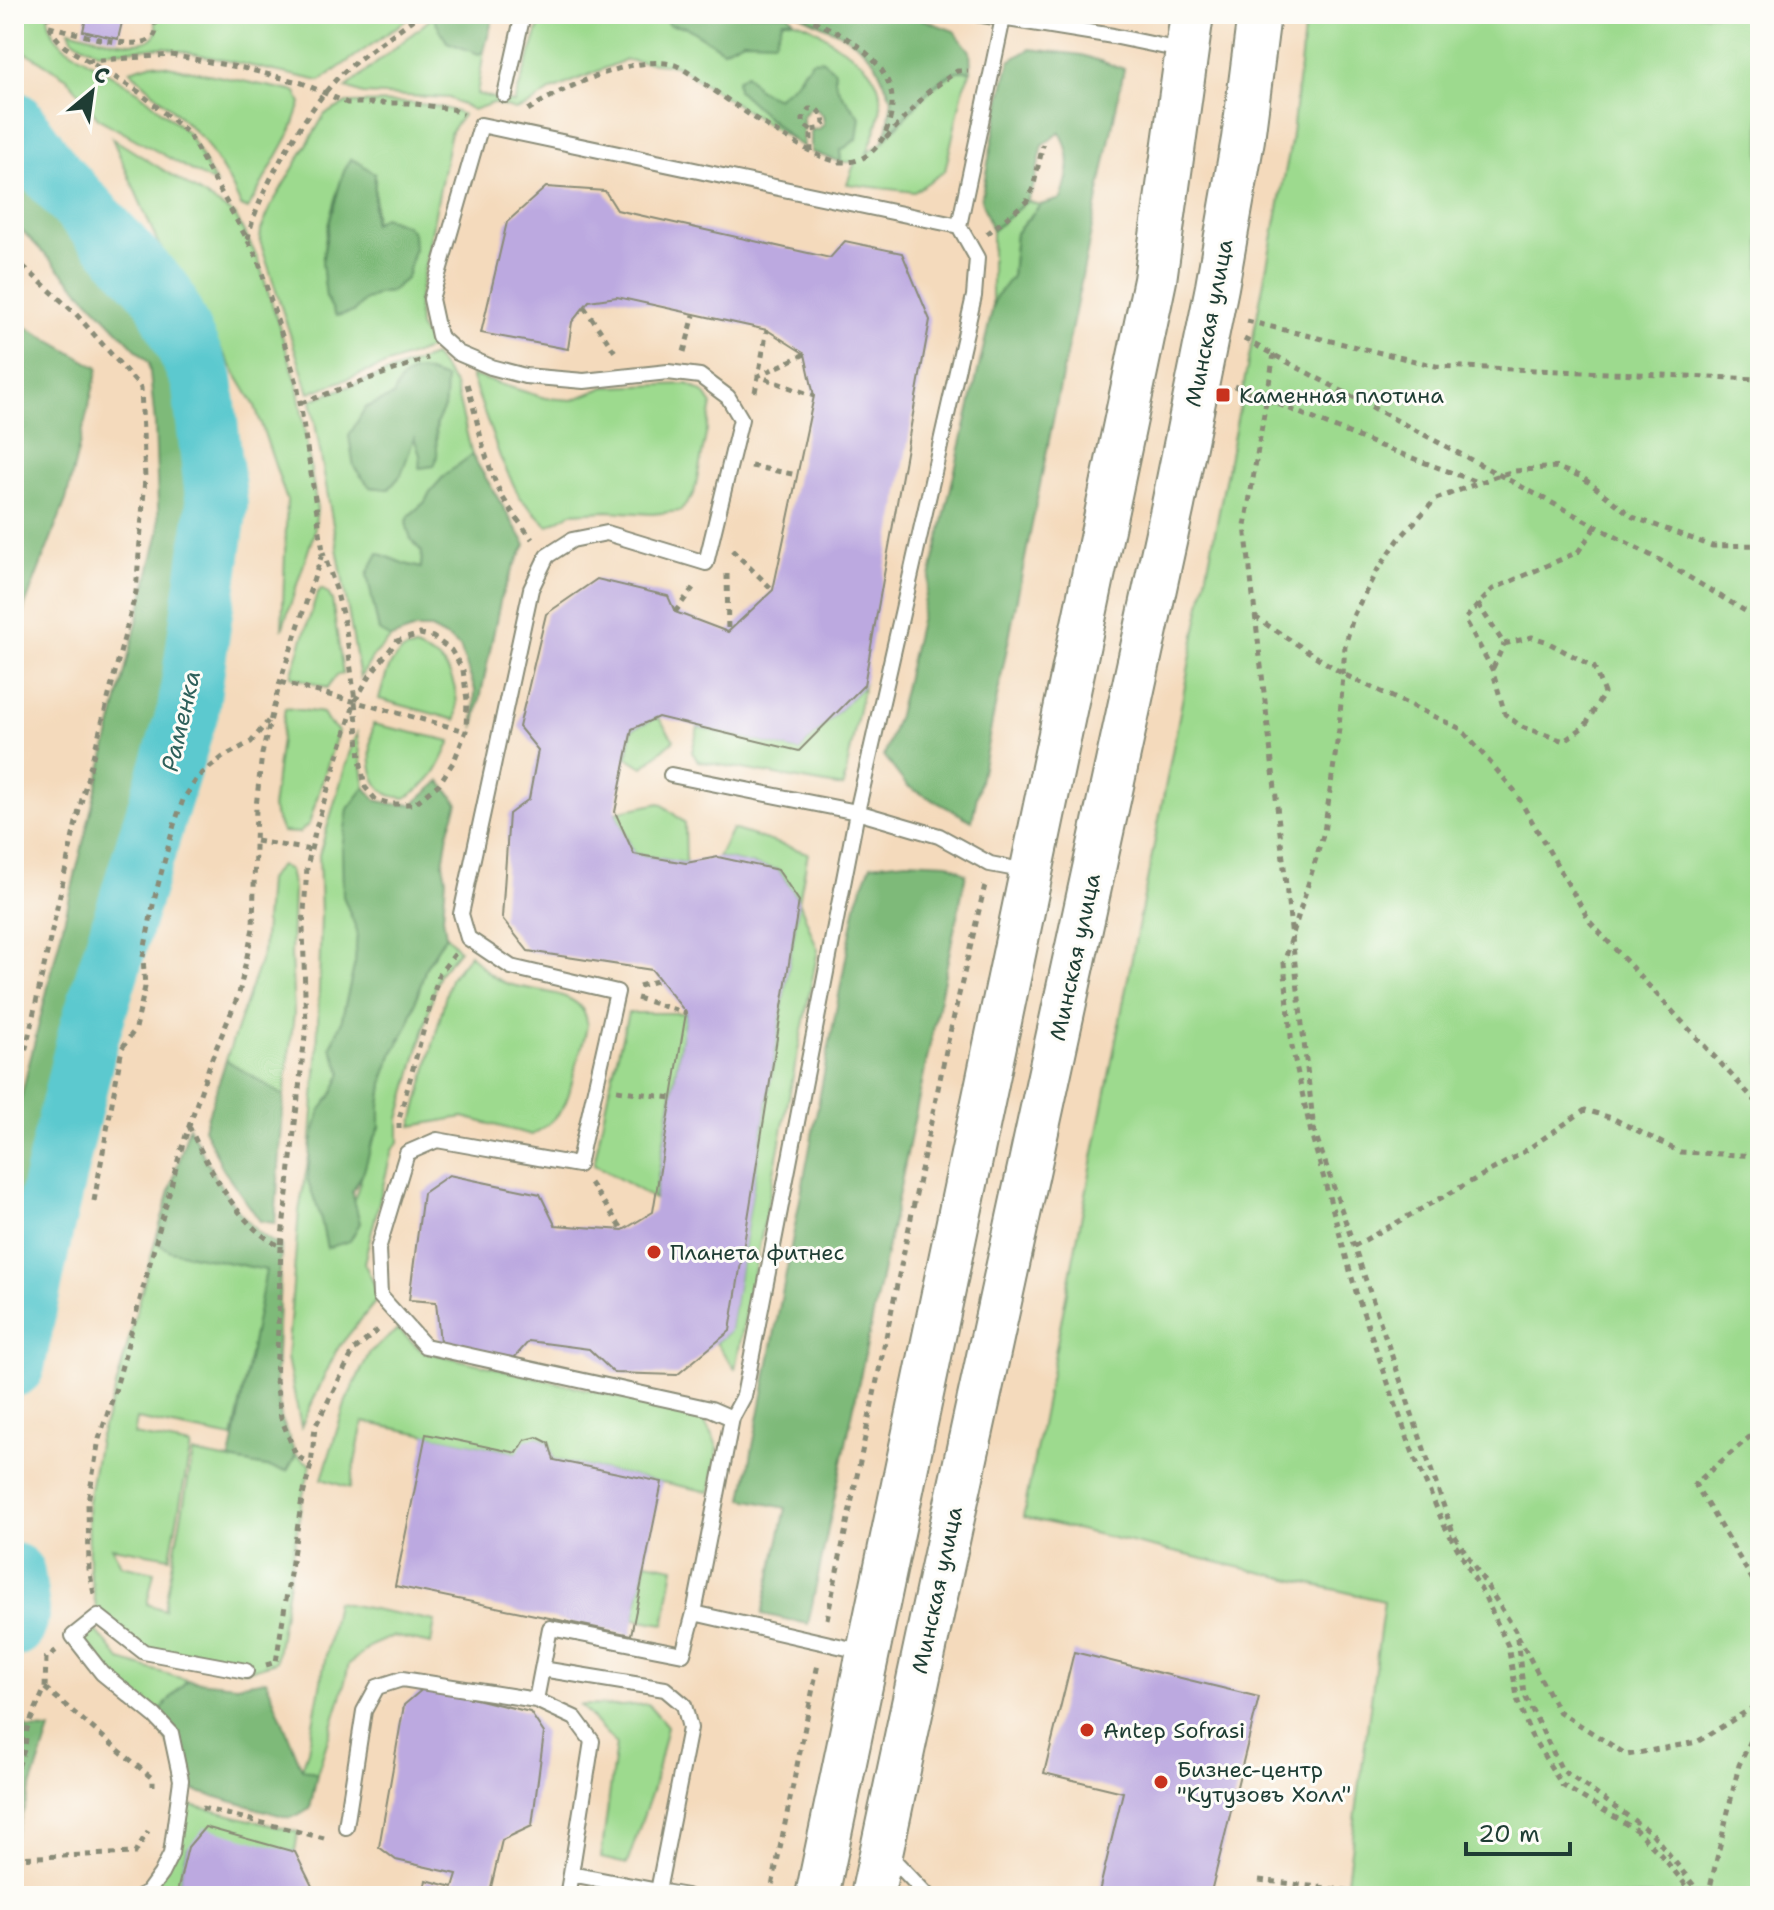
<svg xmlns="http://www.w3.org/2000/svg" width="1774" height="1910" font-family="'Shantell Sans',sans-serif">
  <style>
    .green { fill: #9dda8e; stroke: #5e8c61; stroke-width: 2; fill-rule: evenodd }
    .forest { fill: #7eba79; stroke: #4e7c56; stroke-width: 2 }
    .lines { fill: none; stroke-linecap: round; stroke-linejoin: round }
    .river { stroke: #5cc9cf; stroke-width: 62 }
    .building { fill: #bca9e0 }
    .service-casing { stroke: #8a8c78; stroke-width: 18 }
    .secondary-casing { stroke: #8a8c78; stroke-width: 46 }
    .path { stroke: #8a8c78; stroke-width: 5; stroke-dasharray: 6 6; stroke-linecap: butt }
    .service { stroke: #fff; stroke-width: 14 }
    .secondary { stroke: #fff; stroke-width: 42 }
    .poi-dot { fill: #c8321e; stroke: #fdfcf7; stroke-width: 3 }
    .labels { text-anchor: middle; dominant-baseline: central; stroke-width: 6; stroke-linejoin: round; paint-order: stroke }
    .street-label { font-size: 22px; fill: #1f3d34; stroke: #fdfcf7 }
    .poi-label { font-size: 22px; fill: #1f3d34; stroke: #fdfcf7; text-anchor: start }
    .water-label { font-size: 24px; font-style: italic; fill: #2e605b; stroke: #fdfcf7 }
  </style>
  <rect width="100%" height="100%" fill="#fdfcf7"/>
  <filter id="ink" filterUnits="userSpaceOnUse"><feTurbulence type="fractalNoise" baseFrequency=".0125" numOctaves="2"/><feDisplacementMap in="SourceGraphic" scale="16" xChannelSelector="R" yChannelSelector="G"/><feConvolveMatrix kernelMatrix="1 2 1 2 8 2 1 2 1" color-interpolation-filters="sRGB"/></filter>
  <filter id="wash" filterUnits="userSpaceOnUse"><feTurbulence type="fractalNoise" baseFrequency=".006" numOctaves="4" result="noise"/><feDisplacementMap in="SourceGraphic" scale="32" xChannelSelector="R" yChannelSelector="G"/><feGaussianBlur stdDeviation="1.8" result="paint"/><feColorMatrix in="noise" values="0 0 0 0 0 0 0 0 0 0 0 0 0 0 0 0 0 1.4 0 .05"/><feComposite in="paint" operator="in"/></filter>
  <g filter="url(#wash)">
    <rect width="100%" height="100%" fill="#f4dabc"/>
    <path class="green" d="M14 14H48C49 30 54 36 65 47L139 92 188 133 216 184 99 119 67 78 24 51 14 37Z
      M152 14H415L320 81 164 47 98 52 77 42 72 38 69 30C88 35 177 64 152 14Z
      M543 14H604L624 21 632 14H659L670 25 686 27 723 50 743 40H775L783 20C802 19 820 31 834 43 844 50 857 56 865 65 892 94 879 122 867 153L883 142 928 92 942 81 957 71H971L964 86 945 171 914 192 847 184 855 162H841L840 151 857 139C851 121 845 89 829 79 822 75 812 72 804 69 796 85 789 87 777 99L759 90 746 75 765 116 795 142 675 65 625 60 552 90 527 106 515 110 493 103 473 110 449 98 363 94 346 88 433 17 447 42 479 54 484 51 477 94 514 103Z
      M1306 14H1760V1896H1345L1384 1601 1023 1517 1291 142Z
      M153 63 296 92 301 103 292 129 248 209 241 206 230 182 203 139 130 70Z
      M347 103C380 103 434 99 463 115L451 131 418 302 419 327 432 348 309 393 260 241 261 230 271 206 325 114ZM351 160 375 174V214L373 225 383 217 397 221 414 249 407 278 390 292 377 294 364 301 326 297C325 286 323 276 323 265 322 240 338 180 351 160Z
      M112 138 235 215 257 257 297 383 317 509 314 533 282 630 287 501 255 406 158 243Z
      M1027 201 1040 205 1016 233 1012 276 992 309V231Z
      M434 356 455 385 472 455 445 475 430 492 425 502 410 515 411 539 422 552 421 568 405 564 375 561 367 574 379 631 391 638 374 655 360 678 311 400ZM393 396 444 408C437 419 435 427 437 440L420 455 414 436 401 475 389 489 370 487 365 408Z
      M471 375 545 398 573 400 605 387 688 384 704 393 712 405 694 494 680 511 652 514 607 511 571 513 548 526 520 498 500 457Z
      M321 589 328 593 332 600 343 674 337 675 327 688 291 676 317 594Z
      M416 648C424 652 433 655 439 660 455 673 459 701 456 720L379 699C384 683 388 660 403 651 406 649 413 648 416 648Z
      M864 685 843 787 698 761 692 752 698 727 799 751Z
      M285 708 323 713 327 721 338 731 309 824 299 833 282 832 272 808Z
      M658 717 674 740 643 767 627 757 632 729Z
      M373 724 451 741C438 770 434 782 405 798 399 797 391 797 386 793 366 779 370 746 373 724Z
      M357 733 365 787 348 809 343 896 358 931 355 963 341 1023 331 1047 342 1073 332 1095 320 1111V1215L327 1248 360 1223 354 1201 371 1146 380 1127V1106L384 1077 393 1052 408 1026 426 967 446 935 459 950 439 974 399 1119V1142L392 1150 364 1263 380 1296 337 1349 301 1427 287 1358 299 1211 310 1151 317 1058 321 915 319 855 352 744Z
      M660 803 685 823 686 863 634 854 615 812Z
      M732 829 808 853 799 901 818 950 735 1369 716 1343 730 1331 799 901 778 870 718 857Z
      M280 865 289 870 293 889 291 955 294 1014 284 1096 226 1060 263 952 268 880Z
      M470 954C480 965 489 976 503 982 527 993 584 987 587 1023 587 1031 579 1056 576 1065 567 1103 567 1114 532 1135L463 1117 412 1126 450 979Z
      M628 1013H686L654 1199 594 1164 609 1089Z
      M155 1242 172 1251 267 1270 233 1438 137 1419 134 1435 191 1446 170 1557 112 1547 121 1565 154 1572 147 1604 164 1610 193 1453 287 1471 296 1455 311 1465 302 1499 276 1662 246 1671 144 1652 98 1616 89 1569 88 1502 99 1439 115 1391Z
      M398 1329 422 1351 702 1416 718 1448 710 1492 554 1460 549 1443 537 1437 517 1453 363 1422 350 1488 322 1479 346 1401 370 1352Z
      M646 1562 674 1567 664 1624 634 1619Z
      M336 1602 435 1621 431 1644 393 1636 370 1646 349 1664 341 1698 317 1774 302 1769 308 1750Z
      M90 1622 120 1660 187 1680 155 1716 73 1636Z
      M648 1704 667 1726 653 1788 627 1864 601 1858 616 1744 580 1705 622 1706Z
      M191 1805 298 1832 295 1852 188 1847 176 1896H140L161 1874 175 1822Z"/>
    <path class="forest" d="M439 14H494L484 51 479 54 447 42 433 17Z
      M659 14H788L794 20H783L775 41 743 40 723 50 686 27 670 25Z
      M798 14H909L954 31 970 51 971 71C966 71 962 70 958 71 935 77 899 124 883 142L888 127 892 99 875 62 860 46 839 33Z
      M1030 49 1082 55 1124 69 972 821 907 786 884 756 898 715 995 298 1012 276 1016 233 1040 205 1061 199C1070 173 1073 156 1060 132L1043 145 1033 188 1027 201 992 231 981 199 1003 87 1010 61Z
      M822 60 835 71C832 89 850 103 860 117L857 139 840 151 841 162 811 152V130L819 129 824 124 823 115 816 109H809L803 116V147L795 142 738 90 737 80 746 74 759 90 777 98C782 93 788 89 794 84 801 79 805 68 812 61Z
      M351 159 360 163 375 174 373 224 383 217 406 225 413 233 414 249 407 278 390 292 377 294 364 301 354 312 336 316 326 297 322 262 330 220 343 173Z
      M52 174 163 295 202 380 217 505 188 711 89 1033 42 1232 14 1366V1126L159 532 155 424 149 363 14 222V190Z
      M14 320 98 368 66 500 24 608 14 743Z
      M422 371 446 379C445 388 446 399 444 407 442 414 437 418 436 426 434 440 441 453 434 466L419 468 420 455 414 438 401 475 389 489 370 487 354 467 349 436 365 408 393 396 400 381 412 372Z
      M472 455 526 545 514 566 501 597 474 728 475 690 460 647 448 638 431 629H415L391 638 379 631 367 574 378 553 405 564 421 568 422 552 411 539 406 523 410 515 425 502 430 492 445 475Z
      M440 781 458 803 448 833 443 864 446 878 443 917 446 935 426 967 408 1026 393 1052 384 1077 380 1106V1127L371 1146 364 1171 352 1192 360 1223 350 1241 327 1248 320 1215 308 1181 310 1151 320 1111 332 1095 342 1073 331 1047 341 1023 355 963 357 931 343 896 342 848 348 809 365 787 376 800 393 804H413Z
      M906 861 948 863 966 874 808 1624 762 1614 786 1508 743 1499 857 900 871 865Z
      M226 1060 284 1096 275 1223 260 1221 223 1169 204 1128Z
      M189 1126C207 1165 240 1230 281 1246L276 1380 281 1418 296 1455 287 1471 230 1460 266 1270 171 1251 155 1242Z
      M187 1680 236 1685 266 1680 302 1769 317 1774 310 1809 290 1818 192 1790 181 1780 175 1758 155 1716Z
      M14 1708 27 1729 50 1730 14 1839Z"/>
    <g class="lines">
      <path class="river" d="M14 122 52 174 163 295 202 380 217 505 188 711 89 1033 42 1232 14 1366
        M14 1574 19 1610 14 1626"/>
    </g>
    <g id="blocks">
      <path class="building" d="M87 14H124L118 39 83 31Z
        M546 187 605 191 617 210 830 258 845 241 902 253 930 320 864 685 799 751 658 717 632 729 615 812 634 854 686 863 718 857 778 870 799 901 730 1331 677 1375 614 1373 589 1349 529 1341 514 1358 440 1342 436 1302 409 1300 423 1193 449 1175 540 1194 555 1225 623 1230 653 1212 686 1013 652 970 528 951 502 918 509 814 529 799 538 750 519 727 546 614 597 579 668 596 675 612 728 632 773 590 814 396 805 354 767 330 617 297 589 301 584 307 572 322 568 349 481 333 507 222Z
        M426 1434 517 1453 525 1440 537 1437 549 1443 554 1460 662 1482 631 1635 395 1586Z
        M1074 1652 1259 1697 1210 1896H1098L1123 1792 1044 1773Z
        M425 1687 530 1712 544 1733 532 1826 502 1840 489 1896H423L426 1880 453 1887 457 1874 396 1860 379 1847 404 1705Z
        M205 1827 295 1852 317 1896H176L188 1847Z"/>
    </g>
  </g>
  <g filter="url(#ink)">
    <use href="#blocks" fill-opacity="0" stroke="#8a8c78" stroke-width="2"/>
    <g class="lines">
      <g class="service-casing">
        <path id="service" d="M976 14 1113 36 1185 51
          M505 95 523 14
          M959 226 481 125 431 299 439 336 458 353 491 367 525 376 584 381 668 372 700 376 728 397 741 419 706 563 607 533 572 540 547 556 531 589 461 914 468 938 511 967 617 992 578 1165 437 1140 407 1153 378 1249 380 1296 425 1346 711 1409 732 1418 744 1396 857 812 974 296 977 258 959 226 1003 18
          M671 775 857 812 939 836 990 864 1027 871
          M694 1613 865 1652
          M542 1669 665 1689 684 1705 690 1728 658 1891 571 1874 567 1896
          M536 1700 550 1628 683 1654 694 1613 732 1418
          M346 1827 364 1711 377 1687 402 1679 536 1700 575 1718 592 1741 571 1874
          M888 1854 928 1896
          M140 1896 148 1892 161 1874 171 1854 181 1780 171 1733 155 1716 102 1673 73 1636 98 1616 144 1652 246 1671
          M657 1896 658 1891 687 1896"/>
      </g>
      <g class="secondary-casing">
        <path id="secondary" d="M817 1896 1155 280 1192 14
          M872 1896 941 1573 1173 505 1217 287 1243 139 1259 14"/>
      </g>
      <path class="path" d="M48 14C49 30 54 36 65 47L139 92 188 133 257 257 297 383 323 551 280 682 262 754 256 807 253 928 239 994 212 1058 180 1153 115 1391 99 1439 88 1502 89 1569 94 1594
        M49 26C68 30 179 69 152 14
        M87 61 171 55 243 68 302 83 347 103H408L452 109 463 115
        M528 110C560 89 636 53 675 65 685 69 697 79 706 85 731 102 756 120 782 135 798 144 823 161 842 162 875 164 893 129 892 100 892 86 884 71 875 62 856 39 825 26 798 14
        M811 130 803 124V116L809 109H816L823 115 824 124 819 129 811 130V151
        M886 138 928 92 957 71H968
        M987 234 1027 201 1033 188 1043 145
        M248 239C255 195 312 99 346 70 369 50 395 33 420 14
        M14 258 76 314 141 388 145 478 136 592 76 822 14 1102
        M584 307 617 355
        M1247 321 1436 366 1760 379
        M1244 339 1667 564 1760 620
        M684 352 694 315
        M805 354 758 376 814 396
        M1274 354 1245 526 1314 1130 1453 1533 1516 1631 1524 1694 1562 1770 1652 1833 1695 1887 1698 1896
        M467 384C478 420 483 458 500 492 508 508 521 524 532 539
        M1234 386 1380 446 1477 482
        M755 392 767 330
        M301 403 428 358
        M751 466 797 475
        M732 550 773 590
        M727 574 728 632
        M1478 604 1504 644 1532 637 1545 641 1594 667 1604 693 1585 726 1564 741 1522 727 1505 714 1492 669 1465 619 1493 589 1578 552 1596 526
        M675 612 696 584
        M1255 617 1343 674 1461 729 1514 790 1590 922 1760 1106
        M1493 668 1504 644
        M280 682 466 731
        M256 841 311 850
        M639 986 660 980
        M637 998 686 1013
        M617 1090 672 1098
        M189 1126C207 1165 240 1230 281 1246L306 1027 303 927 307 867 316 828 355 701 372 672 397 641 420 634 433 637 451 650 463 670 467 700 466 731 454 761 439 784 414 804H393L376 800 365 787 360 759 355 701 346 630 336 589 323 552
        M399 1129V1119L439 974 455 954
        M590 1183 623 1230
        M94 1201 122 1048 136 1028 145 987 143 957 154 900 174 825 183 800 198 777 223 757 251 742 268 721
        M281 1246 276 1380 281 1418 296 1455 311 1465
        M1354 1246 1519 1155 1585 1110 1612 1118 1680 1152 1760 1156
        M1760 1428 1695 1484 1760 1592
        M827 1619 948 1041 985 885
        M1518 1636 1558 1711 1627 1755 1697 1742 1760 1703
        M266 1665 276 1662 302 1499 311 1465 315 1427 354 1350 378 1330
        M45 1688 153 1779V1786
        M14 1778 25 1747 27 1729 45 1688 46 1658 57 1650
        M202 1808 324 1838
        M14 1858 135 1853 148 1831
        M1259 1880 1395 1896
        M770 1896 818 1664
        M1691 1896 1689 1889 1661 1855 1636 1830 1562 1785 1531 1735 1518 1702 1508 1646 1485 1597 1444 1525 1412 1451 1356 1292 1311 1133 1292 1047 1284 963 1324 832 1339 729 1345 646 1354 614 1376 572 1399 539 1436 499 1500 475 1515 471 1555 467 1582 477 1633 517 1712 546 1760 545
        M1708 1896 1739 1765 1760 1722"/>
      <use href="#service" class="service"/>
      <use href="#secondary" class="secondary"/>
    </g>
  </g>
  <g class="poi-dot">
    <rect x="1215" y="387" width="16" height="16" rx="4"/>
    <circle cx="654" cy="1252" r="8"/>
    <circle cx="1087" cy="1730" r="8"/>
    <circle cx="1161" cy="1782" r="8"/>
  </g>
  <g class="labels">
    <g class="street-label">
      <text transform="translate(1209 323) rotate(-79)">Минская улица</text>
      <text transform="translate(1075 957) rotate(-78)">Минская улица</text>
      <text transform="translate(937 1590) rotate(-78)">Минская улица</text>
    </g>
    <g class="poi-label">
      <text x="1239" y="395">Каменная плотина</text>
      <text x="670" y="1252">Планета фитнес</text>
      <text x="1103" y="1730">Antep Sofrasi</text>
      <text x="1177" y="1769">Бизнес-центр<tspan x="1177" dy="25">"Кутузовъ Холл"</tspan></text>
    </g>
    <g class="water-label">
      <text transform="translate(181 721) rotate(-77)">Раменка</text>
    </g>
  </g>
  <rect width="1774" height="1910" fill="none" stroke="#fdfcf7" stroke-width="48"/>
  <g transform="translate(92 92) rotate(29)" stroke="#fdfcf7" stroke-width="6" paint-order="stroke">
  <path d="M0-6L14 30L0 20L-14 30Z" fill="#1f3d34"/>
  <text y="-12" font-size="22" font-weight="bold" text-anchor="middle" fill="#1f3d34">С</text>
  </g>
  <path d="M1466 1842v12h104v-12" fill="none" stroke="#1f3d34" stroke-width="4"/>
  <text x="1478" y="1842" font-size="24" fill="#1f3d34" stroke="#fdfcf7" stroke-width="6" paint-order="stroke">20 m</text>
</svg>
